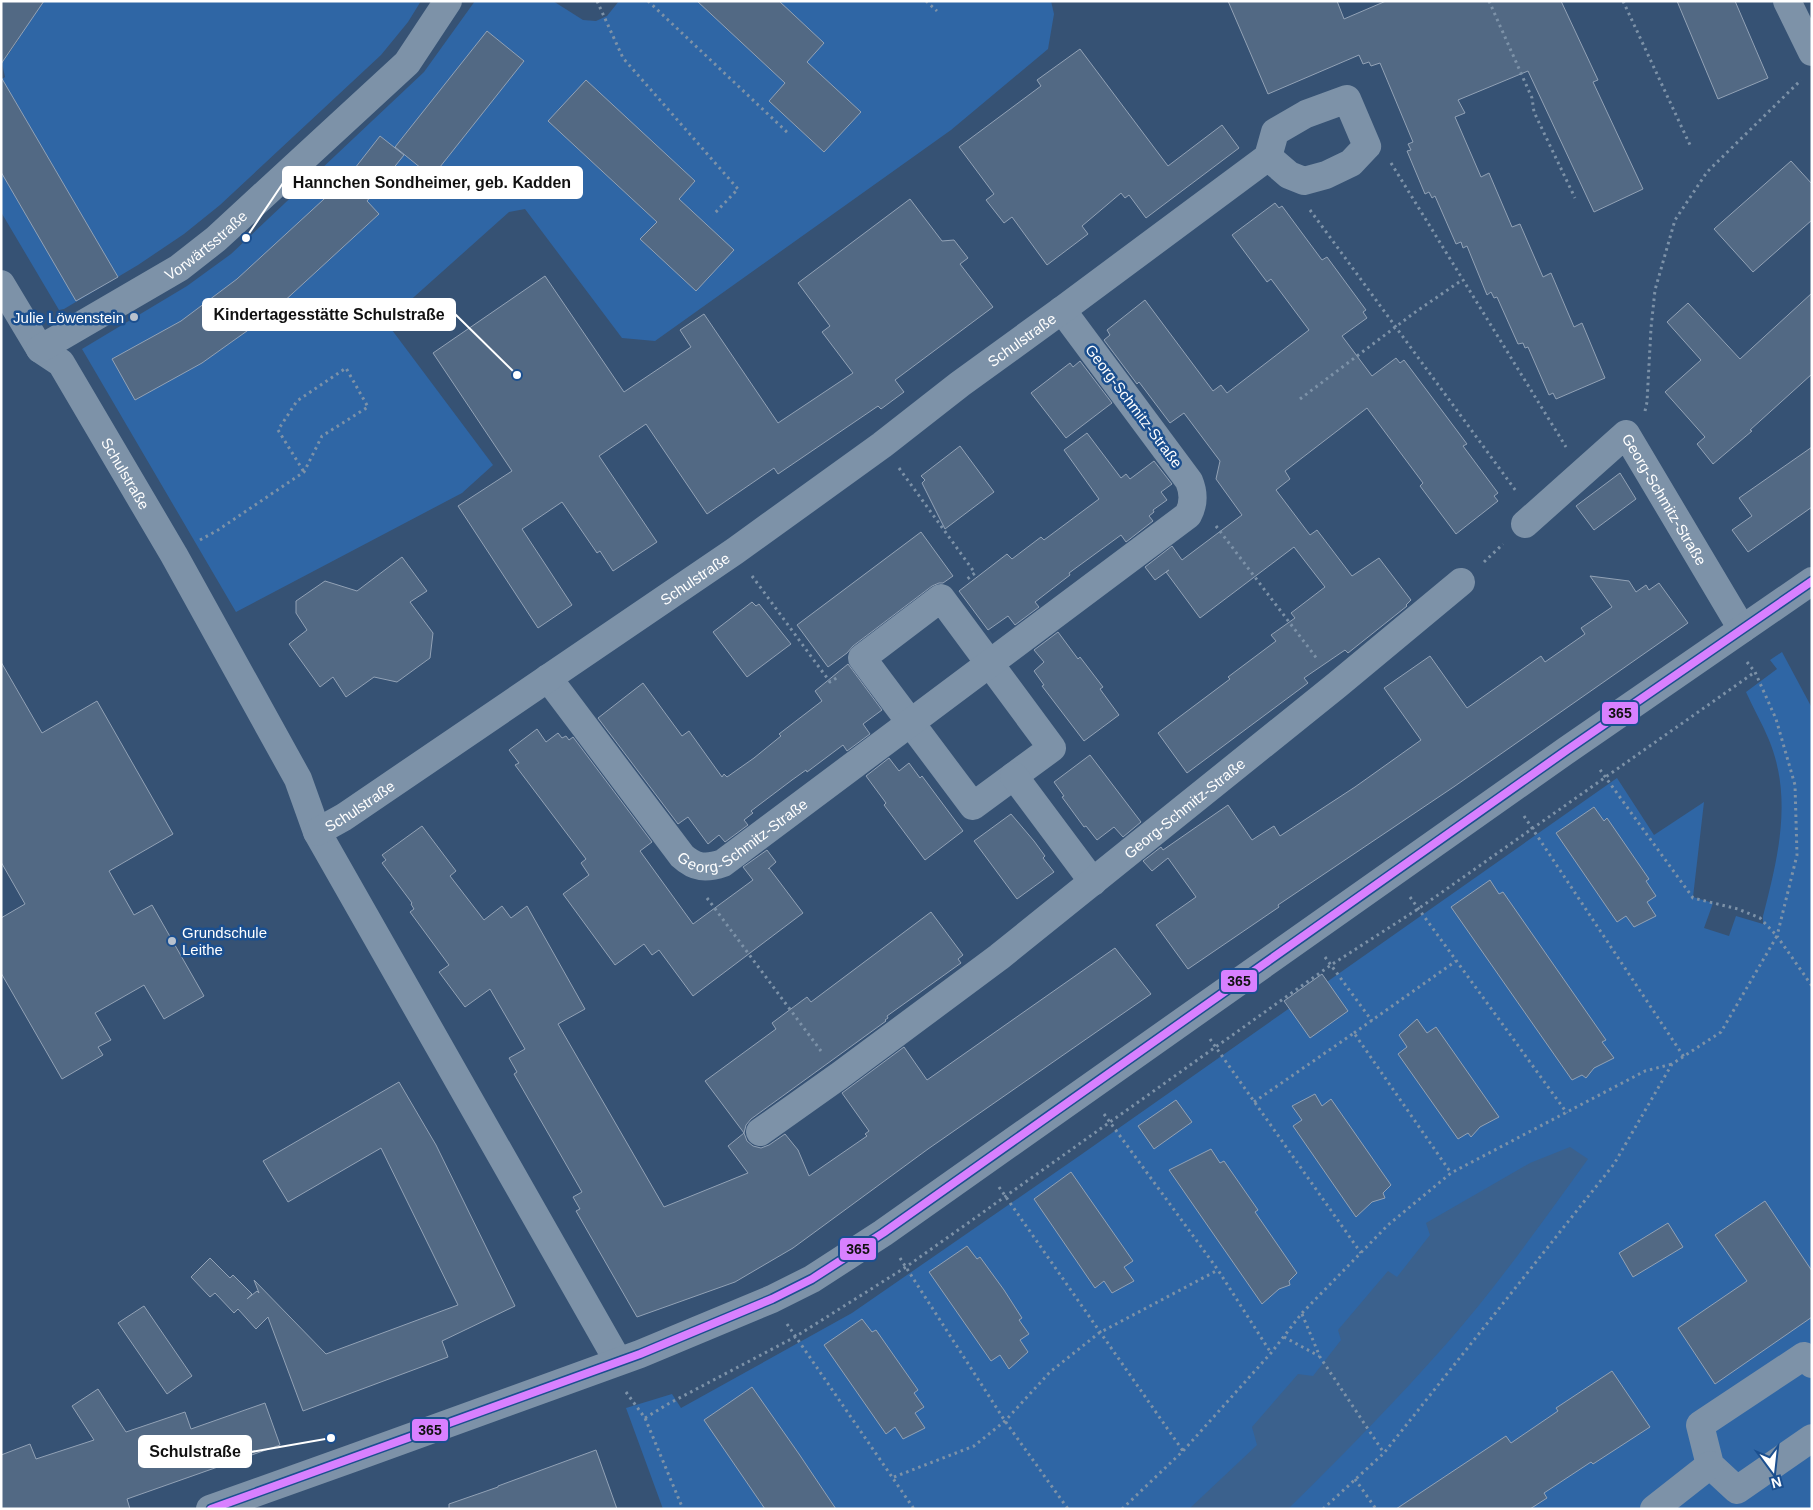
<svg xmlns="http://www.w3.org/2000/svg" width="1813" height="1510" font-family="Helvetica,sans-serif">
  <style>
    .green { fill: #2f66a5 }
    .water { fill: #3b618d }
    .building { fill: #526984; stroke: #92a2b6 }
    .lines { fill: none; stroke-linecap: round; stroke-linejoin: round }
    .path { stroke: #7d92a8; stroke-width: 3; stroke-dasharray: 2.5 4; stroke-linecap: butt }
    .minor { stroke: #7d92a8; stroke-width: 28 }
    .tertiary { stroke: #7d92a8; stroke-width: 28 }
    .bus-1-casing { stroke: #1b4f8f; stroke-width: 11 }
    .bus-1 { stroke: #d880ff; stroke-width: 8 }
    .poi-dot { fill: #b9c2ce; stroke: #1b4f8f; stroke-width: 2 }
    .labels { text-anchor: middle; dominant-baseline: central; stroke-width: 5; stroke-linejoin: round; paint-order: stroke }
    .street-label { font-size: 15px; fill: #fff; stroke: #1b4f8f }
    .poi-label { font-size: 15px; fill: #fff; stroke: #1b4f8f; text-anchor: end }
    .leader { fill: none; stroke: #fff; stroke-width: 2 }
    .callout-dot { fill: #fff; stroke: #1b4f8f; stroke-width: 2 }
    .callout { fill: #fff; stroke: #fff; stroke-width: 2 }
    .callout-label { font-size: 16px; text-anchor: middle; font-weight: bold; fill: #111 }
    .line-badge { stroke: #1b4f8f; stroke-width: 2 }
    .pale-badge-label { font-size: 14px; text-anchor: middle; font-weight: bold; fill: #111 }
  </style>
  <rect width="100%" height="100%" fill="#365274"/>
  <path class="green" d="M1 1H421L408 22 381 55 220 205 184 234 138 265 64 309 59 310 1 212V80L5 77 2 63 19 39 1 26Z
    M475 1H553L583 20 596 21 607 16 619 1H1051L1054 14 1048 49 951 130 655 341 622 338 525 209 509 212 386 322 493 465 462 493 236 612 82 349 187 286 231 254 424 72Z
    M1782 652 1812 708V1509H663L626 1408 672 1394 681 1408 852 1313 1082 1154 1617 778 1654 835 1704 802 1693 897 1713 903 1704 928 1729 936 1736 916 1763 924V916C1778 858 1793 798 1769 740 1762 723 1753 708 1746 692L1777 669 1770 660Z"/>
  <path class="water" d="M1570 1147 1588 1159C1543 1221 1498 1285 1448 1342 1397 1400 1343 1455 1288 1509H1189L1257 1445 1252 1427 1298 1374 1313 1376 1341 1340 1338 1330 1388 1271 1397 1277 1430 1235 1426 1223 1530 1163Z"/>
  <path class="building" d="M1 1H44L1 64Z
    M697 1H779L824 43 807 62 861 112 824 152 769 101 785 83Z
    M1228 1H1337L1344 19 1386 1H1561L1598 80 1593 82 1643 189 1594 212 1528 71 1458 100 1465 113 1455 117 1481 177 1489 173 1512 227 1520 224 1543 277 1551 273 1574 327 1582 323 1605 378 1556 399 1553 393 1549 395 1528 347 1525 348 1523 343 1518 344 1497 297 1494 298 1491 292 1487 295 1467 246 1463 248 1461 242 1456 244 1435 196 1432 198 1429 192 1425 194 1407 151 1411 150 1408 144 1413 142 1380 63 1371 66 1369 62 1363 64 1359 55 1268 94Z
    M1677 1H1735L1768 78 1718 99Z
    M487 31 524 61 432 177 395 147Z
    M1080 49 1168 166 1222 125 1239 148 1146 218 1129 195 1125 198 1121 193 1082 226 1088 234 1047 265 1012 217 1004 223 986 200 994 194 959 147 1041 86 1037 80Z
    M1 77 118 277 76 301 1 172Z
    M586 80 695 181 679 199 734 250 696 291 640 239 657 222 548 121Z
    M380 136 404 155 367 201 379 214 268 316 202 363 135 400 112 359 181 321 237 279 348 177Z
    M1791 161 1812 184V220L1753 272 1714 229Z
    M910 199 942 241 954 240 968 258 960 264 993 307 895 380 904 392 881 409 878 406 778 474 774 468 707 514 646 424 599 456 657 542 613 571 600 551 597 553 562 502 522 529 572 605 538 628 458 506 512 471 433 353 545 276 624 392 691 347 680 330 704 314 778 423 853 373 822 332 830 326 798 283Z
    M1275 203 1279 208 1282 206 1322 260 1327 257 1366 310 1363 312 1367 318 1342 336 1372 376 1396 358 1400 363 1404 360 1467 444 1463 446 1498 493 1494 496 1498 501 1456 534 1420 486 1423 483 1367 408 1285 471 1290 479 1276 490 1310 535 1317 530 1352 576 1379 558 1411 600 1406 605 1407 606 1348 653 1345 650 1304 678 1308 683 1187 773 1158 733 1230 679 1228 677 1276 641 1271 635 1295 618 1291 613 1325 587 1294 547 1200 618 1166 572 1169 570 1155 580 1145 567 1172 546 1182 560 1242 515 1216 479 1220 461 1184 413 1170 423 1139 382 1137 384 1104 340 1110 335 1107 330 1145 300 1213 391 1221 385 1227 393 1309 330 1271 279 1267 282 1232 235Z
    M1812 293V374L1750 430 1752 431 1713 464 1697 444 1705 437 1665 392 1701 360 1667 322 1688 303 1740 359Z
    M1080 361 1112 403 1066 438 1031 393 1070 363 1073 367Z
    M1087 433 1121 478 1126 474 1130 479 1154 461 1172 484 1161 492 1167 500 1153 510 1154 512 1149 516 1153 521 1126 542 1121 535 1069 573 1070 575 1035 602 1039 607 1015 625 1008 616 988 630 959 591 1007 554 1012 559 1041 537 1044 540 1099 499 1064 450Z
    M960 446 994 492 945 529 922 483 925 480 921 476Z
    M1812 447V507L1748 552 1732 530 1752 516 1739 498Z
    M1620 473 1636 499 1594 530 1576 506Z
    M921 532 953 576 943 583H939L932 586 853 646 847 653 828 667 797 625Z
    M402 557 427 591 410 602 433 633 430 658 397 682 374 677 346 697 333 677 320 687 289 644 307 630 296 613V601L325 581 357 591Z
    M1590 576 1629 581 1636 592 1646 585 1649 590 1659 583 1688 623 1455 786 1278 905 1279 907 1188 969 1156 925 1196 897 1168 858 1152 871 1143 861 1161 847 1163 850 1228 805 1252 840 1274 826 1280 836 1355 787 1421 740 1384 688 1430 656 1467 708 1541 656 1545 662 1585 634 1581 628 1612 607Z
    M752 602 756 606 759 604 791 644 747 677 713 632Z
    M1058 632 1078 659 1080 657 1103 687 1100 689 1119 715 1084 741 1042 686 1044 685 1034 671 1044 662 1034 650Z
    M1 662 42 733 97 701 173 834 109 871 134 915 152 905 204 996 164 1019 144 985 95 1013 111 1040 98 1047 103 1055 62 1079 1 973V918L25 904 1 862Z
    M848 664 882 710 863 724 870 734 847 751 843 745 807 772 806 770 792 780 751 811 753 813 744 820 748 825 725 842 719 835 708 844 688 817 678 824 598 718 643 683 682 736 689 731 722 777 724 774 727 777 754 758 781 736 779 734 822 701 815 691Z
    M537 729 546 742 558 733 562 738 566 736 569 740 573 737 652 842 640 851 693 924 753 880 743 867 767 850 776 862 768 869 769 868 803 913 693 996 659 950 652 955 644 944 615 965 563 894 589 875 581 863 586 859 515 765 519 763 509 750Z
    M1090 755 1141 822 1123 837 1114 827 1097 840 1086 826 1084 827 1062 797 1064 796 1054 782Z
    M889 758 899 771 909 763 920 778 922 776 963 831 925 860 884 805 886 803 866 776Z
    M1594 807 1604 821 1607 818 1649 879 1646 881 1656 896 1647 902 1656 916 1634 927 1626 916 1617 922 1556 833Z
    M1011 814 1034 841 1045 856 1043 858 1054 872 1017 899 974 841Z
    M422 826 456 871 450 876 484 920 502 906 511 918 527 906 585 1009 558 1024 664 1207 748 1173 728 1146 744 1133 705 1081 776 1029 772 1023 807 997 811 1002 931 912 963 955 958 959 961 963 887 1016 888 1018 885 1020 886 1021 751 1119 746 1125 744 1133 747 1141 753 1146 761 1148 769 1145 785 1134 798 1150 809 1176 867 1136 865 1134 869 1131 842 1093 904 1047 927 1080 1115 948 1151 994 928 1149 793 1248 735 1282 637 1317 576 1211 580 1209 573 1197 582 1192 514 1074 517 1072 509 1058 525 1049 490 989 465 1007 439 972 449 965 410 912 414 909 411 904 412 903 382 863 386 860 382 855Z
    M1490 880 1499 894 1503 892 1606 1040 1602 1042 1614 1058 1594 1068 1586 1078 1582 1075 1572 1080 1451 907Z
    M1322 974 1348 1011 1310 1038 1284 1001Z
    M1417 1019 1427 1033 1436 1027 1499 1117 1480 1127 1471 1137 1468 1133 1458 1139 1398 1054 1407 1047 1399 1035Z
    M399 1082 436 1145 515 1306 442 1341 448 1357 303 1411 268 1317 256 1329 238 1309 234 1313 215 1293 210 1297 191 1277 210 1258 230 1278 233 1275 252 1294 247 1299 257 1291 259 1293 254 1280 326 1354 458 1305 381 1148 288 1202 263 1161Z
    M1315 1094 1322 1106 1331 1099 1391 1185 1383 1193 1385 1198 1372 1202 1356 1217 1293 1126 1302 1120 1292 1106Z
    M1176 1100 1192 1122 1154 1149 1138 1126Z
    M1211 1149 1220 1163 1224 1161 1258 1210 1255 1212 1297 1273 1289 1281 1290 1285 1279 1289 1262 1304 1169 1170Z
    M1071 1172 1133 1261 1124 1267 1134 1281 1112 1293 1104 1281 1095 1288 1034 1199Z
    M1765 1201 1812 1271V1317L1715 1384 1678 1328 1747 1281 1715 1235Z
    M1668 1223 1683 1247 1633 1277 1619 1253Z
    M967 1246 977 1259 980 1257 1004 1290 1022 1318 1019 1320 1029 1334 1020 1340 1028 1352 1009 1369 1000 1355 991 1361 929 1272Z
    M144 1306 192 1376 167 1394 118 1323Z
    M862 1319 872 1332 876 1330 918 1390 914 1393 924 1407 915 1413 925 1428 903 1439 895 1427 886 1434 824 1345Z
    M1612 1371 1650 1427 1593 1464 1591 1462 1544 1493 1547 1498 1530 1509H1396L1506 1436 1511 1443 1558 1411 1556 1408Z
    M752 1387 799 1454 836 1509H765L704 1420Z
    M98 1389 126 1432 185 1412 191 1429 265 1403 280 1445 127 1499 130 1509H1V1455L30 1444 36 1459 94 1440 72 1406Z
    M596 1450 617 1509H449V1504L498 1487V1486Z"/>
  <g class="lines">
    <path class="path" d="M597 1 623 58 738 189 713 215
      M648 1 789 134
      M926 1 937 11
      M1489 1 1532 98 1534 112 1575 198
      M1623 1 1690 145
      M1391 163 1566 447
      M1310 210 1516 491
      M1300 399 1414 313 1462 280
      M1645 411 1647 402 1651 328 1655 290 1675 220 1707 172 1801 80
      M899 468 975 573 966 580
      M1216 526 1318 660
      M200 540 218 530 304 472 322 436 368 407 346 368 297 401 278 430 304 472
      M1484 562 1503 544
      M752 576 830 682 838 677
      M1747 662 1755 672 1776 719 1795 785 1797 855 1777 936 1812 986
      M1524 816 1684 1057
      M1410 897 1567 1113
      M707 898 821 1051
      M1325 957 1372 1021
      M1354 1033 1456 961
      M1210 1039 1361 1253
      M1254 1102 1354 1033 1451 1173
      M1104 1114 1218 1270 1271 1353
      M999 1187 1183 1451
      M900 1258 1005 1421 1068 1509
      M1302 1314 1320 1357 1384 1453
      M787 1324 914 1509
      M1284 1337 1319 1356
      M626 1392 645 1418 683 1509
      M645 1418 668 1404 795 1337 906 1267 1331 965 1418 909 1755 672
      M894 1477 974 1446 1005 1421 1050 1372 1099 1333 1218 1270
      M1355 1479 1376 1509
      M1122 1509 1183 1451 1271 1353 1302 1313 1388 1225 1451 1173 1645 1071 1672 1064
      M1323 1509 1384 1453 1614 1164 1672 1064 1721 1032 1777 936 1760 918 1738 909 1693 898 1598 767"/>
    <g class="minor">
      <path d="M1787 1 1812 52"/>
      <path id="s1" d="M1 284 40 349 61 363 174 555 298 779 317 832 618 1361"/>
      <path id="s2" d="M40 349 179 268 216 239 407 63 448 1"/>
      <path id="s3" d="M1525 524 1626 434 1742 629"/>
      <path d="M941 598 1052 748 973 806 862 658Z"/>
      <path id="s4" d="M548 678 682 856C695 868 706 869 723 863L1188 515C1194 504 1194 493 1189 481L1062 310"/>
      <path d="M1014 776 1093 882"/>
      <path id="s5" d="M317 832 344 817 735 551 882 445 960 384 1062 310 1268 157 1289 175 1304 181 1326 175 1351 163 1367 146 1347 99 1306 114 1275 132 1268 157"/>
      <path id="s6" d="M760 1132 839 1076 999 957 1337 685 1461 582"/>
      <path d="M1812 1364 1804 1356 1700 1425 1710 1465 1737 1490 1812 1438"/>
      <path d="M1654 1509 1710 1465"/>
    </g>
    <path class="tertiary" d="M210 1509 353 1458 640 1354 772 1299 812 1279 883 1233 1567 750 1812 581"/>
    <g class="bus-1-casing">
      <path id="bus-1" d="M211 1509 640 1354 772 1299 812 1279 883 1233 1567 750 1812 581"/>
    </g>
    <use href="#bus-1" class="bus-1"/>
  </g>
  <g class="poi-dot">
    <circle cx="134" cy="317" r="5"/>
    <circle cx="172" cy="941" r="5"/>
  </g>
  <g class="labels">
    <g class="street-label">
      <text stroke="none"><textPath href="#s2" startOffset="196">Vorwärtsstraße</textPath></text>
      <text stroke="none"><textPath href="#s5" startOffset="860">Schulstraße</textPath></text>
      <text transform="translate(1134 406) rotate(53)">Georg-Schmitz-Straße</text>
      <text stroke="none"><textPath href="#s1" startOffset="229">Schulstraße</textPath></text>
      <text stroke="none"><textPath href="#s3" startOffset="211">Georg-Schmitz-Straße</textPath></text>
      <text stroke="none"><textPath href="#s5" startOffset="455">Schulstraße</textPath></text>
      <text stroke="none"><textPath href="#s5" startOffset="50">Schulstraße</textPath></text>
      <text stroke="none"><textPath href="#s6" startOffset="534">Georg-Schmitz-Straße</textPath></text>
      <text stroke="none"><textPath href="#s4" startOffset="295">Georg-Schmitz-Straße</textPath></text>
    </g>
    <g class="poi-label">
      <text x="124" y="317">Julie Löwenstein</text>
      <text x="182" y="932" text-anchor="start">Grundschule<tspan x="182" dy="17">Leithe</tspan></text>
    </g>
  </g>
  <path class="leader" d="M246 238L283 183M517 375L455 314M331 1438L251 1452"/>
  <g class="callout-dot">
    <circle cx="246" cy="238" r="5"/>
    <circle cx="517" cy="375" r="5"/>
    <circle cx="331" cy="1438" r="5"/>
  </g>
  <g class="callout">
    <rect x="283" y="167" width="299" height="31" rx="5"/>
    <rect x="203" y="299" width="252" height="31" rx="5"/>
    <rect x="139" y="1436" width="112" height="31" rx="5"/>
  </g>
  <g class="callout-label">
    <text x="432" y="188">Hannchen Sondheimer, geb. Kadden</text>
    <text x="329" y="320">Kindertagesstätte Schulstraße</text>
    <text x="195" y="1457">Schulstraße</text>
  </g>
  <g class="line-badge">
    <rect x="1601" y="701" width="38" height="24" rx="5" fill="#d880ff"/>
    <rect x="1220" y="969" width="38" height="24" rx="5" fill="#d880ff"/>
    <rect x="839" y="1237" width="38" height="24" rx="5" fill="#d880ff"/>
    <rect x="411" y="1418" width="38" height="24" rx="5" fill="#d880ff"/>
  </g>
  <g class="pale-badge-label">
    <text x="1620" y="718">365</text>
    <text x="1239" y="986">365</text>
    <text x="858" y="1254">365</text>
    <text x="430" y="1435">365</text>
  </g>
  <rect width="1813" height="1510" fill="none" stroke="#ffffff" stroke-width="5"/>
  <g transform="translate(1773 1470) rotate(165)" stroke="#1b4f8f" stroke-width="4" paint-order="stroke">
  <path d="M0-4L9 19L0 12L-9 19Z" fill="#ffffff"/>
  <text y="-8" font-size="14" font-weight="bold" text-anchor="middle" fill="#ffffff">N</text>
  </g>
</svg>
